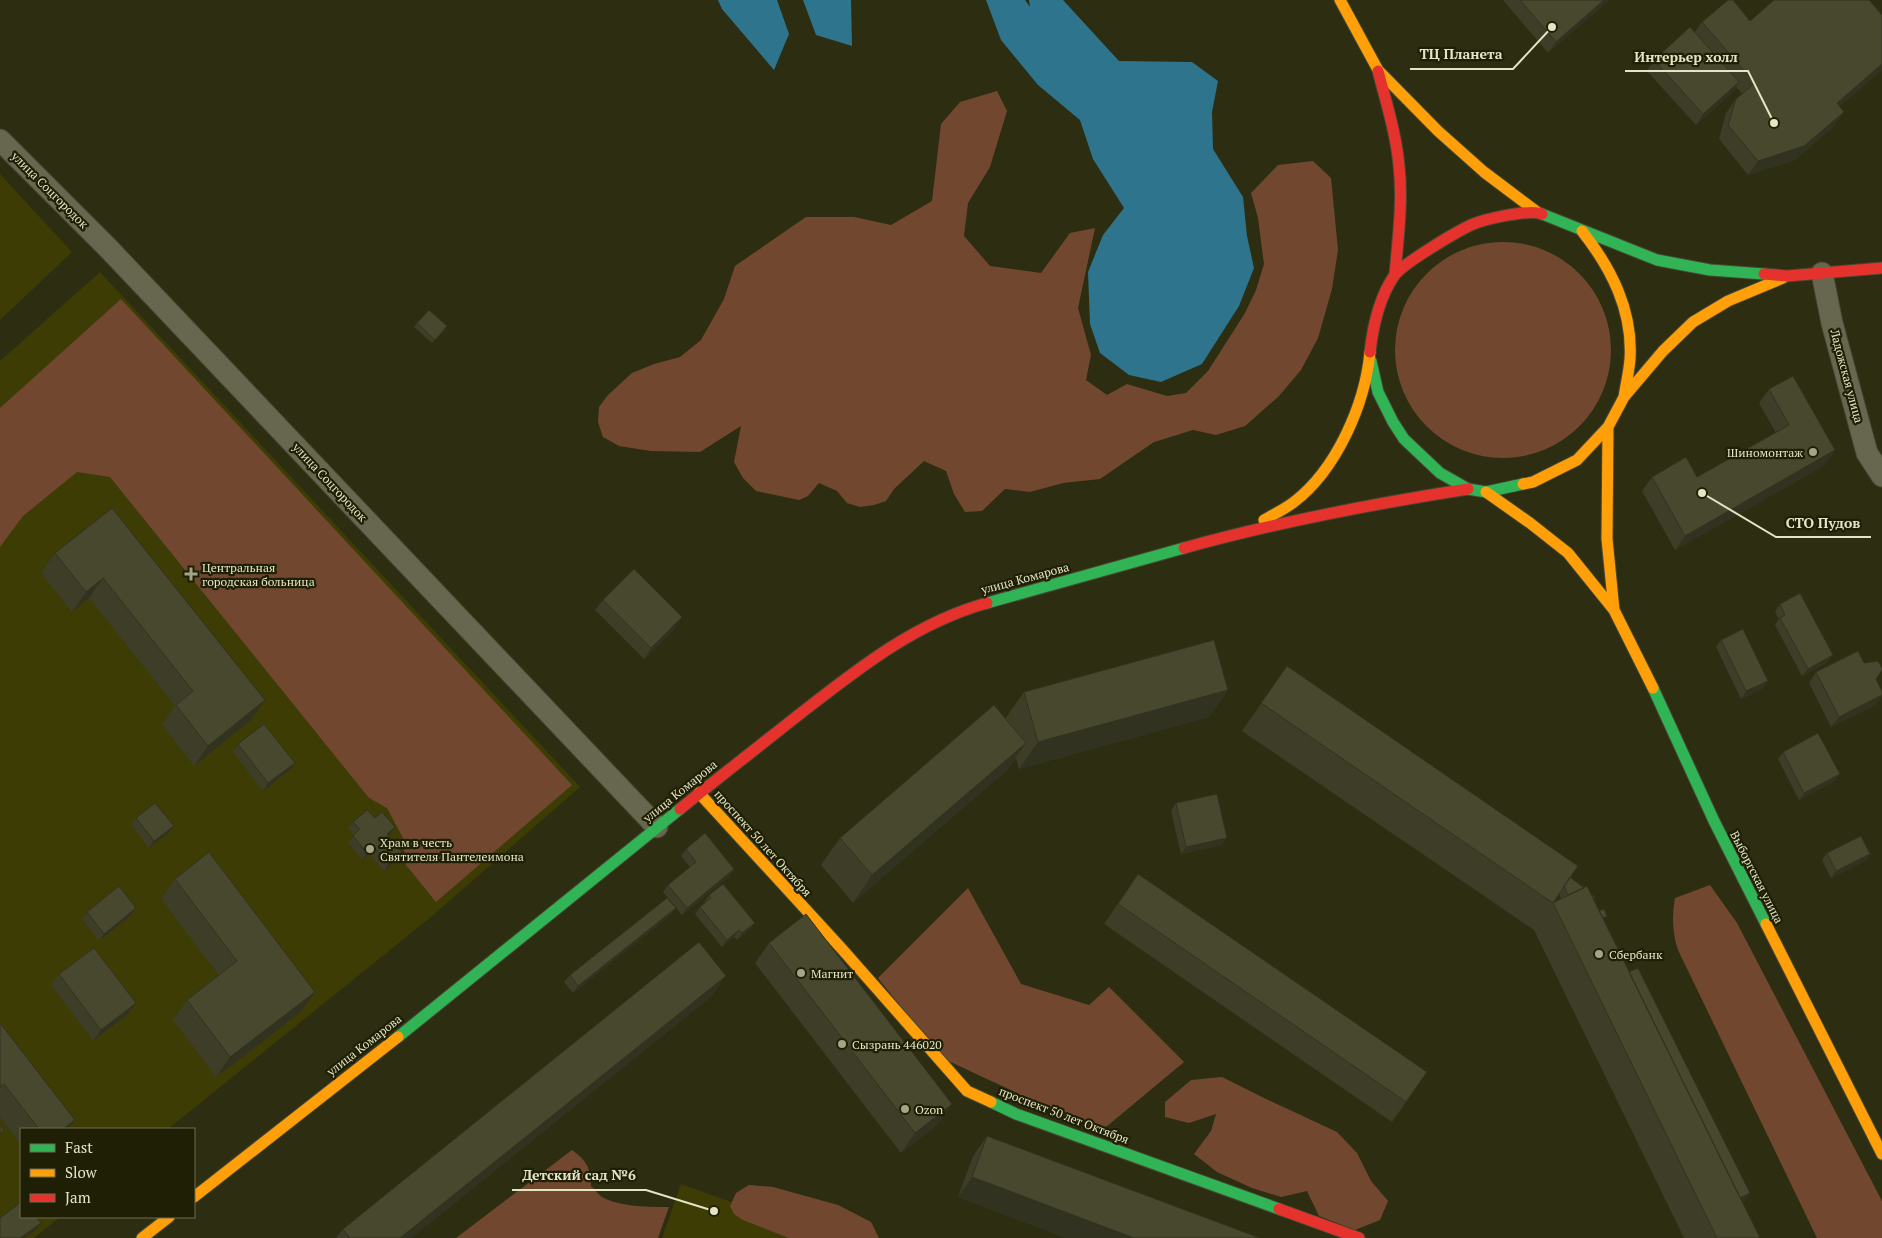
<svg xmlns="http://www.w3.org/2000/svg" width="1882" height="1238" font-family="'PT Serif',serif">
  <style>
    .built { fill: #3d3c04 }
    .green { fill: #71482f }
    .water { fill: #2e748d }
    .lines { fill: none; stroke-linecap: round; stroke-linejoin: round }
    .street-casing { stroke: #474733; stroke-width: 23 }
    .fast-casing { stroke: #474733; stroke-width: 13 }
    .slow-casing { stroke: #474733; stroke-width: 13 }
    .jam-casing { stroke: #474733; stroke-width: 13 }
    .street { stroke: #676750; stroke-width: 21 }
    .fast { stroke: #30b455; stroke-width: 11 }
    .slow { stroke: #ff9f0a; stroke-width: 11 }
    .jam { stroke: #e5322d; stroke-width: 11 }
    .wall { fill: #3e3e28; fill-rule: evenodd }
    .shaded-wall { fill: #323220 }
    .building { fill: #48482e; stroke: #323220 }
    .poi-dot { fill: #a4a586; stroke: #1f1f05; stroke-width: 2 }
    .labels { text-anchor: middle; dominant-baseline: central; stroke-width: 4.5; stroke-linejoin: round; paint-order: stroke }
    .street-label { font-size: 12px; fill: #e4e5c5; stroke: #1f1f05 }
    .poi-label { font-size: 12px; fill: #e4e5c5; stroke: #1f1f05; text-anchor: start }
    .leader { fill: none; stroke: #e4e5c5; stroke-width: 2 }
    .callout-dot { fill: #e4e5c5; stroke: #1f1f05; stroke-width: 2 }
    .callout-label { font-size: 14px; text-anchor: middle; font-weight: bold; fill: #e4e5c5; stroke: #1f1f05; stroke-width: 4.5; stroke-linejoin: round; paint-order: stroke }
  </style>
  <rect width="100%" height="100%" fill="#2d2d12"/>
  <path class="built" d="M0 174 72 252 0 320Z
    M100 272 580 787 431 917 168 1129H21V1217H60L34 1238H0V361Z
    M681 1184 832 1238H662Z"/>
  <path class="green" d="M997 91 1007 111 990 167 968 203 964 236 990 266 1041 273 1070 233 1095 228 1078 308 1091 355 1086 380 1107 395 1127 384 1167 396 1186 393 1208 371 1245 313 1256 290 1264 264 1258 218 1251 193 1278 165 1313 161 1331 178 1338 250 1332 289 1318 338 1301 370 1279 396 1245 426 1216 435 1193 430 1154 442 1100 479 1063 483 1030 492 1005 489 982 511 965 512 954 494 946 471 924 461 894 489 886 501 874 505 860 507 847 503 837 491 819 483 808 496 799 500 756 491 743 478 734 462 741 426 700 452 651 451 619 446 603 437 598 422 599 407 608 395 632 373 654 364 680 357 701 340 724 299 735 266 806 217H854L891 225 932 201 941 124 960 102Z
    M1395 350a108 108 0 1 1 216 0a108 108 0 1 1-216 0Z
    M121 299 572 785 436 902 406 865 403 838 387 808 369 798 110 477 77 472 23 516 0 547V408Z
    M1710 885 1737 923 1882 1201V1238H1817L1678 950C1672 932 1672 917 1675 898Z
    M968 888 1021 984 1089 1005 1109 987 1184 1062 1100 1132 942 1058 878 978Z
    M1222 1077 1264 1098 1337 1132 1357 1153 1371 1181 1388 1201 1380 1220 1355 1230 1319 1216 1307 1191 1281 1197 1252 1188 1217 1172 1194 1154 1211 1131 1216 1114 1189 1123 1165 1117V1102L1191 1080Z
    M572 1150C586 1160 591 1168 591 1186 594 1189 598 1194 602 1197 620 1207 649 1207 669 1207L658 1238H456Z
    M749 1185 773 1187 838 1205 871 1222 879 1238H789L743 1220 734 1214 730 1206 736 1193Z"/>
  <path class="water" d="M718 0H777L789 34 774 70 722 9Z
    M803 0H851L852 46 816 35Z
    M986 0H1025L1030 7 1029 0H1063L1119 61 1192 62 1218 81 1212 112 1213 149 1243 197 1247 236 1254 268 1239 306 1202 364 1161 382 1129 375 1100 353 1090 324 1088 272 1103 235 1124 208 1093 159 1080 120 1038 85 1001 40Z"/>
  <g class="lines">
    <g class="street-casing">
      <path id="street" d="M0 140 109 249 657 827
        M1822 273 1832 323 1867 453 1882 476"/>
    </g>
    <g class="fast-casing">
      <path id="fast" d="M1542 214 1657 260 1710 270 1764 274
        M1371 361 1378 392 1393 422 1404 439 1440 473 1468 489 1486 492 1523 484
        M987 603 1184 548
        M1653 688 1714 821 1766 924
        M398 1037 680 809
        M991 1102 1016 1114 1279 1209"/>
    </g>
    <g class="slow-casing">
      <path id="slow" d="M1340 0 1378 70 1438 131 1484 172 1537 212
        M1582 231C1611 268 1633 310 1630 359 1629 372 1626 384 1624 397
        M1608 427 1607 539 1614 610
        M1523 484 1533 482 1577 460 1608 427 1624 397 1663 351 1693 322 1728 301 1783 278
        M1486 492 1530 523 1568 553 1614 610 1653 688
        M1264 520C1274 514 1285 509 1294 502 1336 470 1365 405 1370 352
        M699 793 842 949 967 1091 991 1102
        M1766 924 1882 1154
        M194 1197 398 1037
        M142 1238 169 1217"/>
    </g>
    <g class="jam-casing">
      <path id="jam" d="M1378 71C1386 102 1396 133 1399 166 1403 202 1398 238 1395 274
        M1764 274 1787 276 1882 268
        M1370 352C1373 325 1379 298 1394 276 1402 264 1456 232 1471 225 1484 219 1529 209 1542 214
        M1184 548C1278 522 1372 504 1468 489
        M680 809C718 778 757 748 796 717 855 671 914 623 987 603
        M1279 1209 1359 1238"/>
    </g>
    <use href="#street" class="street"/>
    <use href="#fast" class="fast"/>
    <use href="#slow" class="slow"/>
    <use href="#jam" class="jam"/>
  </g>
  <path class="wall" d="M1503 0H1608L1607 2 1548 53Z
    M1882 15V70L1840 106 1834 126 1795 160 1748 175 1719 139 1726 113 1736 99 1742 94 1736 87 1732 93 1696 125 1647 71 1654 60 1694 33 1702 22Z
    M417 323 445 330 432 343 414 327Z
    M1769 389 1835 450 1825 465 1675 550 1642 491 1652 477H1697L1776 433 1759 403Z
    M112 508 251 720 194 766 162 725 175 706 89 598 72 612 41 573 55 553Z
    M603 600 675 628 644 659 595 610Z
    M1780 604 1828 662 1802 676 1775 625 1779 619 1775 612Z
    M1721 640 1763 688 1741 699 1716 647Z
    M1864 663 1876 679V705L1831 727 1809 683 1816 672Z
    M1287 666 1570 877 1595 897 1593 899 1629 972 1750 1193 1743 1203 1760 1238H1684L1534 930 1242 731ZM1559 894 1561 899 1553 903Z
    M1228 690 1209 717 1019 769 1016 758 1007 770 853 903 821 865 840 838 1005 719 1024 692Z
    M238 744 290 770 263 791 233 752Z
    M1783 752 1835 781 1799 800 1778 759Z
    M1176 803 1222 845 1181 854 1171 811Z
    M136 818 169 833 149 848 131 825Z
    M375 818 390 834 388 836 402 852 397 859 384 871 369 854 362 860 348 843 354 835 348 829 353 822Z
    M686 849 734 869 729 877 682 915 663 892 668 885 690 867 681 856Z
    M1827 853 1870 854 1865 861 1831 878 1822 860Z
    M1138 874 1427 1072 1392 1122 1104 924Z
    M175 879 301 1012 216 1077 173 1020 187 1000 219 975 161 899Z
    M709 895 750 930 737 940 734 937 722 947 695 914 700 907 705 903 704 902Z
    M87 912 131 915 99 941 82 919Z
    M671 915 573 993 564 982 570 975Z
    M769 943 952 1104 938 1124 901 1153 755 963Z
    M59 974 136 1003 128 1014 93 1041 51 985Z
    M712 996 411 1238H336L343 1229Z
    M0 1023 75 1120 68 1129H21V1145L0 1117Z
    M987 1136 1260 1238H1066L958 1197 973 1156Z"/>
  <path class="shaded-wall" d="M1604 0H1608L1607 2 1548 53 1556 42Z
    M1882 64V70L1827 117 1837 103Z
    M1739 82 1732 93 1696 125 1703 114Z
    M1844 112 1834 126 1795 160 1748 175 1758 161Z
    M1835 450 1825 465 1675 550 1685 536Z
    M103 578 89 598 72 612 86 592Z
    M682 617 675 628 644 659 651 648Z
    M1833 655 1828 662 1802 676 1808 669Z
    M1768 681 1763 688 1741 699 1746 691Z
    M1228 690 1209 717 1019 769 1038 742Z
    M1882 695V697L1876 705 1831 727 1839 717Z
    M265 700 251 720 194 766 208 746Z
    M1026 743 1007 770 853 903 872 875Z
    M295 763 290 770 263 791 268 783Z
    M1840 774 1835 781 1799 800 1804 793Z
    M174 826 169 833 149 848 154 841Z
    M395 827 390 834 382 841 387 834Z
    M1227 838 1222 845 1181 854 1186 847Z
    M374 847 369 854 362 860 367 853Z
    M402 852 397 859 384 871 389 864Z
    M1870 854 1865 861 1831 878 1836 871Z
    M734 869 729 877 682 915 687 908Z
    M136 908 131 915 99 941 104 934Z
    M676 908 671 915 573 993 578 986Z
    M755 923 750 930 737 940 742 933Z
    M739 930 734 937 722 947 727 940Z
    M726 976 712 996 411 1238H400Z
    M315 992 301 1012 216 1077 230 1057Z
    M136 1003 128 1014 93 1041 101 1030Z
    M952 1104 938 1124 901 1153 915 1133Z
    M75 1120 68 1129H63Z
    M972 1177 1134 1238H1066L958 1197Z
    M1750 1193 1742 1204 1725 1206Z
    M41 1223 36 1230 25 1238H20Z"/>
  <path class="building" d="M1520 0H1604L1556 42Z
    M1728 0H1733L1750 21 1774 0H1869L1882 15V64L1837 103 1844 112 1804 146 1758 161 1728 125 1736 99 1755 83 1702 22Z
    M1690 27 1739 82 1703 114 1654 60Z
    M429 310 447 326 435 340 417 323Z
    M1793 376 1835 450 1685 536 1652 477 1686 457 1697 477 1789 425 1769 389Z
    M112 508 265 700 208 746 176 705 193 691 103 578 86 592 55 553Z
    M634 569 682 617 651 648 603 600Z
    M1800 593 1833 655 1808 669 1780 618 1785 615 1780 604Z
    M1743 629 1768 681 1746 691 1721 640Z
    M1214 640 1228 690 1038 742 1024 692Z
    M1858 651 1864 663 1878 661 1882 668V670L1876 679 1882 691V695L1839 717 1816 672Z
    M1287 666 1578 866 1553 903 1261 703Z
    M994 705 1026 743 872 875 840 838Z
    M264 724 295 763 268 783 238 744Z
    M1818 733 1840 774 1804 793 1783 752Z
    M1217 794 1227 838 1186 847 1176 803Z
    M155 803 174 826 154 841 136 818Z
    M367 810 375 818 382 812 395 827 387 834 402 852 389 864 374 847 367 853 353 836 360 829 353 822Z
    M705 833 734 869 687 908 668 885 696 862 686 849Z
    M1861 836 1870 854 1836 871 1827 853Z
    M209 852 315 992 230 1057 187 1000 237 961 175 879Z
    M1138 874 1427 1072 1406 1102 1118 904Z
    M1570 877 1584 888 1568 895 1564 886Z
    M723 884 755 923 742 933 739 930 727 940 700 907 711 898 709 895Z
    M119 886 136 908 104 934 87 912Z
    M1587 886 1760 1238H1717L1553 903Z
    M667 898 676 908 578 986 570 975Z
    M1604 909 1607 916 1603 918 1599 911Z
    M806 914 952 1104 915 1133 769 943Z
    M699 942 726 976 400 1238H350L343 1229Z
    M94 948 136 1003 101 1030 59 974Z
    M1638 968 1750 1193 1740 1198 1629 972Z
    M0 1023 75 1120 63 1129H39L4 1084 0 1087Z
    M0 1125 4 1130 0 1134Z
    M987 1136 1260 1238H1134L972 1177Z
    M21 1202V1217H36L41 1223 20 1238H0V1218Z"/>
  <g class="poi-dot">
    <circle cx="1813" cy="452" r="5"/>
    <path d="M188.5 566.5h5v5h5v5h-5v5h-5v-5h-5v-5h5z"/>
    <circle cx="370" cy="849" r="5"/>
    <circle cx="1599" cy="954" r="5"/>
    <circle cx="801" cy="973" r="5"/>
    <circle cx="842" cy="1044" r="5"/>
    <circle cx="905" cy="1109" r="5"/>
  </g>
  <g class="labels">
    <g class="street-label">
      <text transform="translate(50 190) rotate(45)">улица Соцгородок</text>
      <text transform="translate(1847 376) rotate(75)">Ладожская улица</text>
      <text transform="translate(330 482) rotate(47)">улица Соцгородок</text>
      <text transform="translate(1025 578) rotate(-15)">улица Комарова</text>
      <text transform="translate(680 791) rotate(-39)">улица Комарова</text>
      <text transform="translate(763 843) rotate(48)">проспект 50 лет Октября</text>
      <text transform="translate(1757 877) rotate(63)">Выборгская улица</text>
      <text transform="translate(364 1045) rotate(-38)">улица Комарова</text>
      <text transform="translate(1064 1115) rotate(21)">проспект 50 лет Октября</text>
    </g>
    <g class="poi-label">
      <text x="1803" y="452" text-anchor="end">Шиномонтаж</text>
      <text x="202" y="567">Центральная<tspan x="202" dy="14">городская больница</tspan></text>
      <text x="380" y="842">Храм в честь<tspan x="380" dy="14">Святителя Пантелеимона</tspan></text>
      <text x="1609" y="954">Сбербанк</text>
      <text x="811" y="973">Магнит</text>
      <text x="852" y="1044">Сызрань 446020</text>
      <text x="915" y="1109">Ozon</text>
    </g>
  </g>
  <path class="leader" d="M1552 27L1513 69H1410M1774 123L1748 71H1625M1702 493L1776 537H1871M714 1211L646 1190H512"/>
  <g class="callout-dot">
    <circle cx="1552" cy="27" r="5"/>
    <circle cx="1774" cy="123" r="5"/>
    <circle cx="1702" cy="493" r="5"/>
    <circle cx="714" cy="1211" r="5"/>
  </g>
  <g class="callout-label">
    <text x="1461" y="59">ТЦ Планета</text>
    <text x="1686" y="62">Интерьер холл</text>
    <text x="1823" y="528">СТО Пудов</text>
    <text x="579" y="1180">Детский сад №6</text>
  </g>
  <rect x="20" y="1128" width="175" height="90" fill="#1f1f05" stroke="#6e6e52"/>
  <rect x="30" y="1144" width="25" height="8" fill="#30b455" stroke="#6e6e52"/>
  <text x="65" y="1153" font-size="15" fill="#e4e5c5">Fast</text>
  <rect x="30" y="1169" width="25" height="8" fill="#ff9f0a" stroke="#6e6e52"/>
  <text x="65" y="1178" font-size="15" fill="#e4e5c5">Slow</text>
  <rect x="30" y="1194" width="25" height="8" fill="#e5322d" stroke="#6e6e52"/>
  <text x="65" y="1203" font-size="15" fill="#e4e5c5">Jam</text>
</svg>
